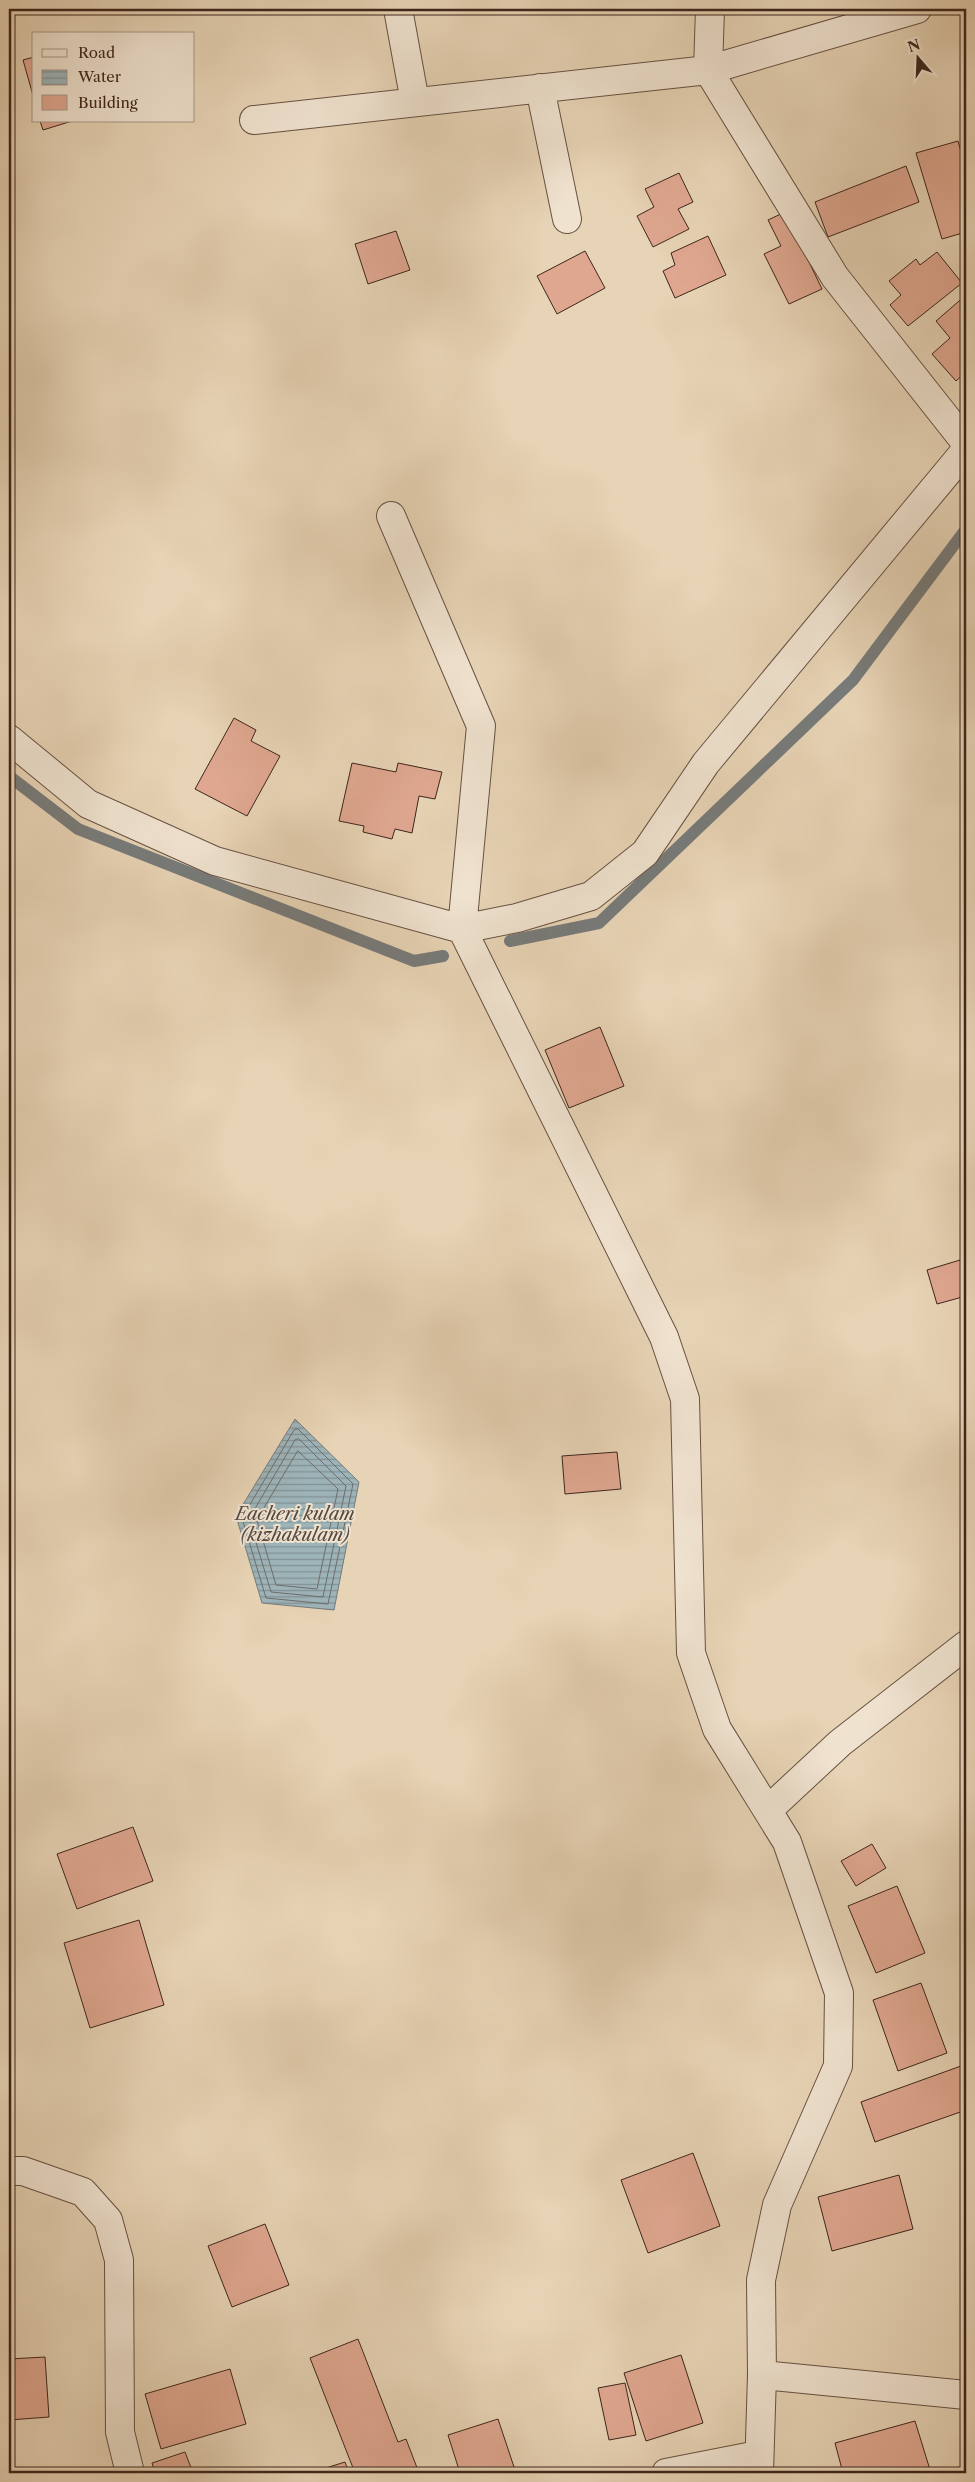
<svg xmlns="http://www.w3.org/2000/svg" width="975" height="2482" font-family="'Libre Caslon Text',serif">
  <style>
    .water { fill: url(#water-rules); stroke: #777b7a }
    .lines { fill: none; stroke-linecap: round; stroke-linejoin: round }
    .shore { stroke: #6e6d6a; stroke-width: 1 }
    .stream { stroke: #777b7a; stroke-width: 12 }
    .building { fill: #dfa790; stroke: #3e261c }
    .minor-casing { stroke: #685142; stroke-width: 30 }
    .minor { stroke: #efe2cf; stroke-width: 28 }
    .labels { text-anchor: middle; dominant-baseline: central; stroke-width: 4; stroke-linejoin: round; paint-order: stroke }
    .water-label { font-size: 18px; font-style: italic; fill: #564a43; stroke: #efe2cf }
  </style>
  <defs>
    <pattern id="water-rules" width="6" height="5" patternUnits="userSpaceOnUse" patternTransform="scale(1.25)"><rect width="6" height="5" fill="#9db4b9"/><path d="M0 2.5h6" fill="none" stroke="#819296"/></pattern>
  </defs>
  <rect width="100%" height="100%" fill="#e7d3b5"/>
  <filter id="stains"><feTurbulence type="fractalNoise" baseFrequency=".004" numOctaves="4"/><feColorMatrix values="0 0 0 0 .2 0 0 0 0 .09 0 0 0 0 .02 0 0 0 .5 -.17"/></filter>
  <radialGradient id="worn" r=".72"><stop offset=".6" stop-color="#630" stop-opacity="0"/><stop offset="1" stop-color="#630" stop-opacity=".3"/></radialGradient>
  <path class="water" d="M295 1419 359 1482 334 1610 262 1603 236 1516Z"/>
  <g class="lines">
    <path class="shore" d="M298 1429 353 1484 328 1604 266 1598 242 1518 294 1430Z
      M299 1439 346 1486 323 1597 271 1592 249 1519 295 1440Z
      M298 1451 338 1489 317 1589 276 1585 257 1520Z"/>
    <path class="stream" d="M9 776 78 829 414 961 443 956
      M510 941 599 923 853 680 966 529"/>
  </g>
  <path class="building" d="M34 57V99L23 60Z
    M40 121H72L43 130Z
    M958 141 966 169V232L942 239 916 153Z
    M906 166 919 202 828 237 815 202Z
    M679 173 693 202 678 209 689 229 653 247 637 216 654 207 645 189Z
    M785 212 822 289 789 304 764 254 781 246 768 220Z
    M396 231 410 270 368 284 355 244Z
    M708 236 726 275 675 298 663 271 675 265 671 253Z
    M585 251 605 288 557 314 537 276Z
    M937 252 962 283 908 326 890 305 901 295 889 281 916 259 920 265Z
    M966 295V372L956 381 932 354 950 338 936 321Z
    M234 718 256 730 251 741 280 756 247 816 195 789Z
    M352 763 396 772 398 763 442 772 435 799 419 796 412 833 395 829 392 839 363 832 364 826 339 821Z
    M600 1027 624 1086 569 1108 545 1050Z
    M960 1260 966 1281V1296L937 1304 927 1270Z
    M617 1452 621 1489 565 1494 562 1456Z
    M133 1827 153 1881 77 1909 57 1854Z
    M872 1844 886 1868 856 1886 841 1861Z
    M897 1886 925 1953 876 1973 848 1906Z
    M139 1920 164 2005 90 2028 64 1943Z
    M921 1983 947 2053 898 2071 873 2000Z
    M961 2066 966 2081V2110L875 2142 861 2102Z
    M693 2153 720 2226 648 2253 621 2180Z
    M899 2175 913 2229 832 2251 818 2197Z
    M265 2224 289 2285 232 2307 208 2246Z
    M358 2339 398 2442 406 2439 419 2473H355L310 2358Z
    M681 2355 703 2423 646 2441 624 2373Z
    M45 2357 49 2417 9 2420V2359Z
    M230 2369 246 2424 161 2449 145 2394Z
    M625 2383 636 2435 609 2440 598 2388Z
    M498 2419 516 2473H460L448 2435Z
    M915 2421 931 2473H843L835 2443Z
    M185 2452 193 2473H155L152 2463Z
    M345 2462 349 2473H310Z"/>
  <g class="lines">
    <g class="minor-casing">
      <path id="minor" d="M398 9 415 102
        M710 9 708 70 835 277 966 443
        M540 88 567 219
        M254 120 708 70 917 9
        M391 516 481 726 462 929 664 1337 685 1399 691 1653 717 1729 787 1842 839 1993 838 2066 777 2205 761 2280 762 2375 759 2473
        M9 739 88 804 215 861 462 929 517 918 591 896 645 853 706 763 966 450
        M768 1810 840 1743 966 1645
        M9 2171H23L83 2192 108 2220 119 2260 120 2432 130 2473
        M762 2375 966 2395
        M666 2473 758 2455"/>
    </g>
    <use href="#minor" class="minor"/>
  </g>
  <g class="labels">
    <g class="water-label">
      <text x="295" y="1514">Eacheri kulam<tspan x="295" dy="21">(kizhakulam)</tspan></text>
    </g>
  </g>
  <rect width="975" height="2482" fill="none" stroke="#e7d3b5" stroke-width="30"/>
  <rect x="10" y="10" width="955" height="2462" fill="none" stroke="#3e261c" stroke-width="2.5"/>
  <rect x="15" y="15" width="945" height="2452" fill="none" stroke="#3e261c"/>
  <rect x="32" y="32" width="162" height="90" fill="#efe2cf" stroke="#a89787"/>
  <rect x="42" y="49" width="25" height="8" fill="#efe2cf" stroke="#a89787"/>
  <text x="78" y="58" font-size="15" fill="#3e261c">Road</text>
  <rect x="42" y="70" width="25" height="15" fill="url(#water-rules)" stroke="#a89787"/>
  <text x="78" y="82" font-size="15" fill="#3e261c">Water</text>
  <rect x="42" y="95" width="25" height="15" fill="#dfa790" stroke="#a89787"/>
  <text x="78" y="108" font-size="15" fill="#3e261c">Building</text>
  <g transform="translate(918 58) rotate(341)" stroke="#efe2cf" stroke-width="4" paint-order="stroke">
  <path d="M0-4L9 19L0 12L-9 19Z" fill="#3e261c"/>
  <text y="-8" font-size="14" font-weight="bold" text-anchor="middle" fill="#3e261c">N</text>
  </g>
  <rect width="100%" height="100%" filter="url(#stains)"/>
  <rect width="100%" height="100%" fill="url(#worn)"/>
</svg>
